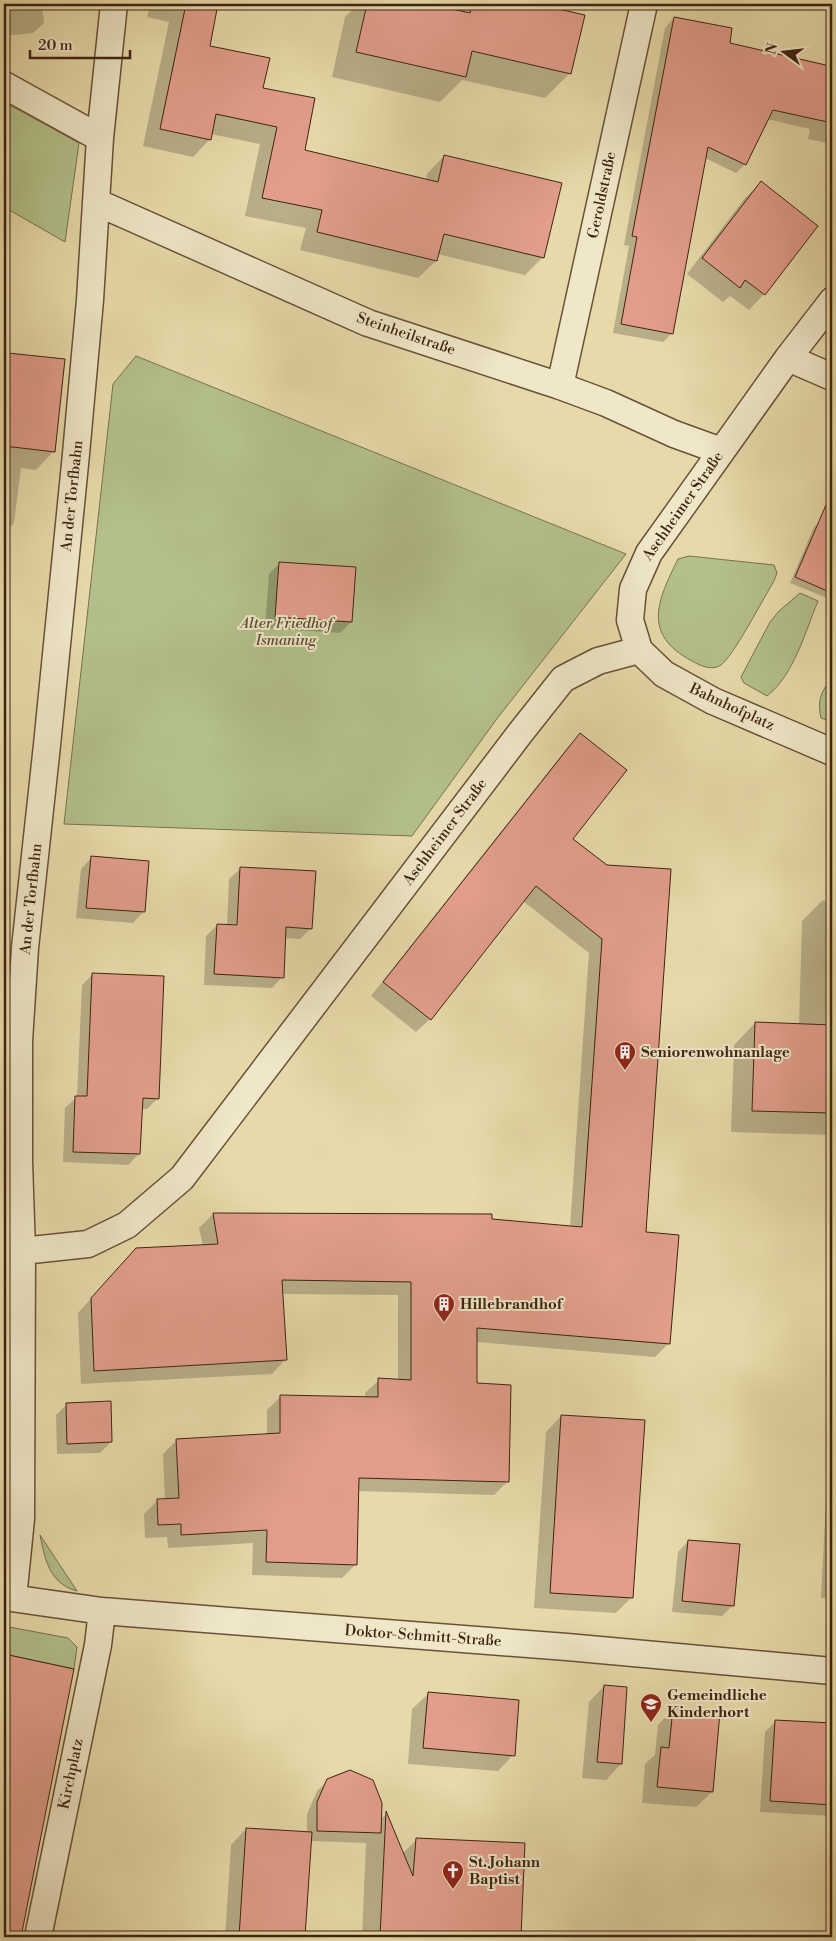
<svg xmlns="http://www.w3.org/2000/svg" width="836" height="1941" font-family="'Libre Bodoni',serif">
  <style>
    .green { fill: #b3c08a; stroke: #79724e }
    .shadow { fill: #0003 }
    .building { fill: #e29e8b; stroke: #3f2312 }
    .lines { fill: none; stroke-linecap: round; stroke-linejoin: round }
    .minor-casing { stroke: #695138; stroke-width: 29 }
    .minor { stroke: #efe7c8; stroke-width: 26 }
    .labels { text-anchor: middle; dominant-baseline: central; stroke-width: 4; stroke-linejoin: round; paint-order: stroke }
    .street-label { font-size: 15px; fill: #3f2312; stroke: #efe7c8 }
    .park-label { font-size: 15px; font-style: italic; fill: #5c4a30; stroke: #efe7c8 }
    .poi-label { font-size: 15px; font-weight: bold; fill: #3f2312; stroke: #efe7c8; text-anchor: start }
  </style>
  <rect width="100%" height="100%" fill="#e7daaa"/>
  <filter id="stains"><feTurbulence type="fractalNoise" baseFrequency=".004" numOctaves="4"/><feColorMatrix values="0 0 0 0 .2 0 0 0 0 .09 0 0 0 0 .02 0 0 0 .5 -.17"/></filter>
  <radialGradient id="worn" r=".72"><stop offset=".6" stop-color="#630" stop-opacity="0"/><stop offset="1" stop-color="#630" stop-opacity=".3"/></radialGradient>
  <path class="green" d="M4 102 79 143 65 242 4 207Z
    M136 356 626 554 496 720 412 836 64 824 113 384Z
    M689 556 774 565 777 573 774 581C763 599 734 655 721 665 712 671 701 666 692 661 641 634 658 600 678 559Z
    M800 593 818 601C805 632 794 675 767 696L744 683 741 677 770 622 779 611Z
    M832 678V722L821 718C817 701 821 691 832 678Z
    M40 1535 77 1591C50 1584 45 1560 40 1535Z
    M4 1626 68 1638 77 1647 74 1669 4 1654Z"/>
  <path class="shadow" d="M4 4H42L44 23 33 33 4 36Z
    M150 4H217L208 47 262 89 304 151 426 180 427 174 444 156 543 257 525 275 437 254 436 261 418 278 300 250 306 228 245 216 260 144 211 134 210 139 193 157 143 146 169 22 147 17Z
    M358 4H425L457 11 464 4H530L583 16 570 73 545 98 462 80 440 102 332 77 345 17Z
    M674 18 728 44 832 86V144L808 139 810 129 767 119 745 164 736 173 705 158 672 333 663 342 613 333 629 246 624 245 665 28Z
    M761 183 764 294 749 310 730 296 723 302 687 274 745 198Z
    M9 354 54 451 36 470 21 468 14 523 4 534V359Z
    M832 508V600L790 583 814 527 820 521 826 524Z
    M279 564 351 622 340 633 265 628 269 574Z
    M580 735 571 839 606 866 645 1233 669 1343 655 1357 476 1342V1384L508 1481 494 1495 357 1491 356 1564 342 1578 252 1575 253 1543 168 1548 167 1537 145 1538 144 1514 158 1500H165L163 1454 177 1440 267 1435V1410L281 1396 365 1398V1393L379 1380H398V1295L282 1294 285 1360 272 1374 81 1384 78 1313 123 1263 203 1246 199 1228 213 1214 491 1215V1220L570 1227 589 953 523 901 430 1019 416 1032 371 996 567 748Z
    M91 858 148 862 143 912 133 923 76 918 81 869Z
    M240 869 311 928 300 939 284 938 282 977 272 988 204 985 206 936 217 925 227 926 229 879Z
    M823 900 832 904V1135L731 1132 734 1045 755 1023 799 1025 802 921Z
    M93 974 158 1098 147 1109H141L139 1154 128 1165 63 1162 65 1108 77 1097 82 985Z
    M67 1404 111 1442 100 1453 57 1454 56 1415Z
    M561 1416 632 1597 616 1613 534 1608 546 1432Z
    M832 1417V1598H821L830 1420Z
    M688 1541 733 1605 722 1616 672 1612 678 1552Z
    M4 1655 73 1670 19 1937H4Z
    M604 1686 621 1764 606 1780 582 1778 589 1702Z
    M428 1694 513 1755 498 1771 408 1764 412 1709Z
    M673 1709 712 1792 696 1807 642 1803 645 1764 655 1755 658 1725Z
    M776 1721 832 1725V1816L760 1812 765 1732Z
    M328 1780 381 1819 386 1814 402 1854 416 1840 524 1844 520 1937H362L366 1843 310 1841 304 1937H225L231 1845 246 1829 307 1833V1814L317 1791Z"/>
  <path class="building" d="M186 4H218L210 46 270 58 263 88 315 98 305 150 438 182 444 155 562 183 544 258 444 234 437 261 317 232 322 210 262 198 277 127 216 114 211 140 160 129Z
    M367 4H430L470 13 472 4H536L585 15 571 74 472 51 466 77 356 52Z
    M674 17 732 28 730 43 830 66 827 84 832 85V123L773 110 746 165 708 147 673 334 621 324 637 237 632 236Z
    M761 181 818 226 765 295 745 280 740 288 702 258Z
    M8 353 65 359 55 452 4 446V392Z
    M832 491V593L795 577Z
    M279 562 356 567 352 622 275 617Z
    M580 733 627 770 573 839 607 865 671 869 646 1232 679 1235 670 1344 477 1328V1383L511 1385 509 1482 359 1478 357 1565 266 1562 267 1530 181 1535V1524L158 1525 157 1499 179 1498 176 1439 280 1433V1395L378 1397V1378L411 1380V1282L282 1280 287 1360 94 1371 91 1298 136 1248 218 1244 213 1213 492 1214V1219L582 1227 602 939 536 886 431 1020 383 982Z
    M91 856 149 861 145 912 86 908Z
    M240 867 316 871 312 929 286 927 284 978 214 974 217 924 237 925Z
    M92 973 164 976 159 1099 143 1098 140 1154 73 1152 75 1096H87Z
    M755 1022 832 1025V1113L752 1111Z
    M111 1401 112 1442 67 1444 66 1403Z
    M561 1415 645 1420 633 1598 550 1593Z
    M688 1540 740 1544 734 1606 682 1601Z
    M4 1654 74 1669 21 1937H4Z
    M604 1685 627 1687 622 1764 597 1762Z
    M428 1692 519 1700 515 1756 423 1748Z
    M673 1708 720 1712 713 1792 657 1787 661 1747 669 1748Z
    M775 1720 832 1723V1805L770 1801Z
    M350 1770 373 1780 382 1803 381 1833 317 1831V1802L327 1779Z
    M386 1811 413 1876 416 1838 525 1843 521 1937H380Z
    M246 1828 312 1832 305 1937H239Z"/>
  <g class="lines">
    <g class="minor-casing">
      <path id="minor" d="M4 85 100 138
        M96 202 368 323 560 386 606 403 674 434 721 451
        M832 301 788 358 649 553 633 589 630 620 639 650 664 674 713 701 832 752
        M788 358 832 377
        M560 386 644 4
        M22 1251 88 1244 127 1225 182 1178 521 732 563 679 598 661 639 650
        M4 1597 102 1611 567 1647 832 1671
        M13 1598 21 1519 22 1251 19 1162V1041L25 948 47 745 76 454 90 300 100 138 114 4
        M38 1937 98 1645 102 1611"/>
    </g>
    <use href="#minor" class="minor"/>
  </g>
  <defs>
    <g id="building-pin" transform="scale(1.125)"><path d="M0 17L-7.5 6A9.5 9.5 0 1 1 7.5 6Z" fill="#8f2418" stroke="#efe7c8"/><path d="M-4-6H4V6H1V3H-1V6H-4ZM-2.5-4.3h1.7v1.8h-1.7ZM.8-4.3h1.7v1.8H.8ZM-2.5-1h1.7V.8h-1.7ZM.8-1h1.7V.8H.8Z" fill="#fff"/></g>
    <g id="school-pin" transform="scale(1.125)"><path d="M0 17L-7.5 6A9.5 9.5 0 1 1 7.5 6Z" fill="#8f2418" stroke="#efe7c8"/><path d="M0-5L7-2L0 1L-7-2ZM-4 1L0 2.5L4 1V4Q0 6-4 4Z" fill="#fff"/></g>
    <g id="church-pin" transform="scale(1.125)"><path d="M0 17L-7.5 6A9.5 9.5 0 1 1 7.5 6Z" fill="#8f2418" stroke="#efe7c8"/><path d="M-1.2-6h2.4v3.5h3.3v2.4h-3.3V6h-2.4V-.1h-3.3v-2.4h3.3Z" fill="#fff"/></g>
  </defs>
  <g fill-rule="evenodd">
    <use href="#building-pin" x="625" y="1052"/>
    <use href="#building-pin" x="444" y="1304"/>
    <use href="#school-pin" x="651" y="1704"/>
    <use href="#church-pin" x="453" y="1871"/>
  </g>
  <g class="labels">
    <g class="street-label">
      <text transform="translate(602 195) rotate(-78)">Geroldstraße</text>
      <text transform="translate(406 334) rotate(19)">Steinheilstraße</text>
      <text transform="translate(72 496) rotate(-84)">An der Torfbahn</text>
      <text transform="translate(683 506) rotate(-55)">Aschheimer Straße</text>
      <text transform="translate(732 707) rotate(25)">Bahnhofplatz</text>
      <text transform="translate(445 832) rotate(-53)">Aschheimer Straße</text>
      <text transform="translate(31 899) rotate(-84)">An der Torfbahn</text>
      <text transform="translate(423 1636) rotate(4)">Doktor-Schmitt-Straße</text>
      <text transform="translate(71 1774) rotate(-78)">Kirchplatz</text>
    </g>
    <g class="park-label">
      <text x="286" y="623">Alter Friedhof<tspan x="286" dy="17">Ismaning</tspan></text>
    </g>
    <g class="poi-label">
      <text x="641" y="1052">Seniorenwohnanlage</text>
      <text x="460" y="1304">Hillebrandhof</text>
      <text x="667" y="1695">Gemeindliche<tspan x="667" dy="17">Kinderhort</tspan></text>
      <text x="469" y="1862">St. Johann<tspan x="469" dy="17">Baptist</tspan></text>
    </g>
  </g>
  <rect width="836" height="1941" fill="none" stroke="#e7daaa" stroke-width="20"/>
  <rect x="5" y="5" width="826" height="1931" fill="none" stroke="#3f2312" stroke-width="2.5"/>
  <rect x="10" y="10" width="816" height="1921" fill="none" stroke="#3f2312"/>
  <g transform="translate(784 52) rotate(285)" stroke="#efe7c8" stroke-width="4" paint-order="stroke">
  <path d="M0-4L9 19L0 12L-9 19Z" fill="#3f2312"/>
  <text y="-8" font-size="14" font-weight="bold" text-anchor="middle" fill="#3f2312">N</text>
  </g>
  <path d="M30 50v8h100v-8" fill="none" stroke="#3f2312" stroke-width="2.5"/>
  <text x="38" y="50" font-size="15" fill="#3f2312" stroke="#efe7c8" stroke-width="4" paint-order="stroke">20 m</text>
  <rect width="100%" height="100%" filter="url(#stains)"/>
  <rect width="100%" height="100%" fill="url(#worn)"/>
</svg>
